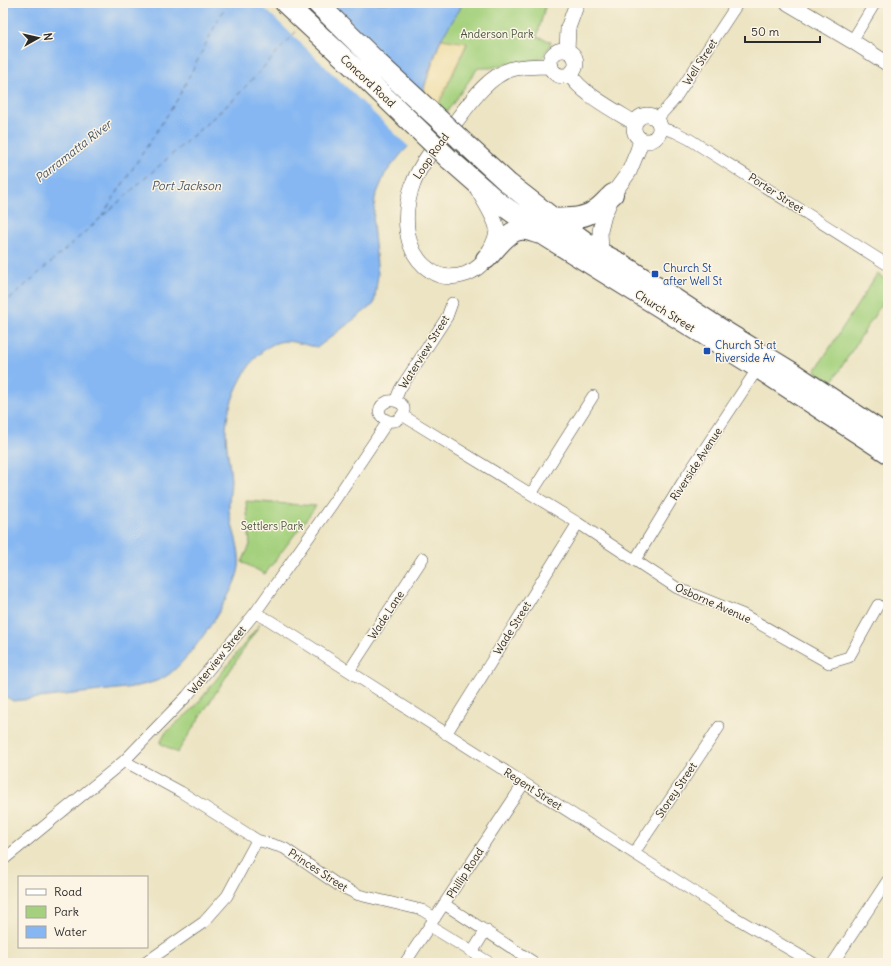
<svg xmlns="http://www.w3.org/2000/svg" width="891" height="966" font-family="Delius,sans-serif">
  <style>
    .green { fill: #a5d17e; stroke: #687e54 }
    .sand { fill: #eeda9e; stroke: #8c8264 }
    .water { fill: #86b7f2; stroke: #58718e }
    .pier { fill: #ece4c3 }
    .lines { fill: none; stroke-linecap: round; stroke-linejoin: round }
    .ferry { stroke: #465567; stroke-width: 1; stroke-dasharray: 5 4; stroke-linecap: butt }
    .street-casing { stroke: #484742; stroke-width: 12 }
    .secondary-casing { stroke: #484742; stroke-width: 16 }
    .highway-casing { stroke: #484742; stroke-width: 22 }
    .street { stroke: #fff; stroke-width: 11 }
    .secondary { stroke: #fff; stroke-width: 15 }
    .highway { stroke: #fff; stroke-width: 20 }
    .highway-bridge-casing { stroke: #484742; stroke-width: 22; stroke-linecap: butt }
    .highway-bridge { stroke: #fff; stroke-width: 20 }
    .transit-dot { fill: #1a4fb4; stroke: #fcf5e5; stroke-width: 1.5 }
    .labels { text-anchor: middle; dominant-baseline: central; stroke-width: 3; stroke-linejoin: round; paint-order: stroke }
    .park-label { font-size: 11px; fill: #4a5440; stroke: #fcf5e5 }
    .street-label { font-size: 11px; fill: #2b2b2b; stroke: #fcf5e5 }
    .transit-label { font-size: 11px; fill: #164399; stroke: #fcf5e5; text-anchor: start }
    .water-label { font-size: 12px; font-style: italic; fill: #465567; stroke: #fcf5e5 }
  </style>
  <rect width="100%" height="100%" fill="#fcf5e5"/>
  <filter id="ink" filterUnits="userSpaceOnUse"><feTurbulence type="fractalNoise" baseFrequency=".025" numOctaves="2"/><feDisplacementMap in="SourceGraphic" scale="8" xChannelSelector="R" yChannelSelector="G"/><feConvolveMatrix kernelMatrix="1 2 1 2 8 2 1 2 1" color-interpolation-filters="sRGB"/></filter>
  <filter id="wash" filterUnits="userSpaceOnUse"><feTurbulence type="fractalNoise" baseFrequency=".012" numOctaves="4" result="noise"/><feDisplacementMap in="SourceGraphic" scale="16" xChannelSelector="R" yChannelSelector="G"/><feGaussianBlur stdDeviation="0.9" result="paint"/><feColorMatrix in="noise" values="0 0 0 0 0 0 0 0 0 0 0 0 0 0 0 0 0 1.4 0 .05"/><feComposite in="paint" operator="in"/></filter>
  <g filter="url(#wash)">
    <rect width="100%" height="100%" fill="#ece4c3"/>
    <path class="green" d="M462 3H546L537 37 550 41 551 43 543 57 537 60 506 64 490 68H478L446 113 438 105 467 44 441 39 460 9Z
      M877 274 888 281V294L832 382 815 371Z
      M246 501 316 506 265 574 242 562 250 545Z
      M260 624 177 753 160 743 166 732 193 709Z"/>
    <path class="sand" d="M441 39 467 43 438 105 423 91Z"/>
    <path class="water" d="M3 3H462L460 9 441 39 432 62 423 91 419 128 411 144 402 153 385 174 375 198 373 224 378 275 374 304 318 347C305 346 292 339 279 342 249 350 226 403 226 432 226 448 230 464 231 480 231 490 228 501 229 511 232 530 241 547 239 567 236 593 190 660 168 675 158 682 146 684 134 687L13 701 3 695Z"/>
    <path class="pier" d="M259 3H297L421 129 413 145 410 148Z"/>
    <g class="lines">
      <path class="ferry" d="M102 216 177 100 227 3
        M3 305 233 100 286 43 299 28"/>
    </g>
  </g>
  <g filter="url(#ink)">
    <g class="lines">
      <g class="street-casing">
        <path id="street" d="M852 41 875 3
          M657 119 674 100 738 3
          M661 128 675 132 689 139 888 265
          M388 401C396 400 408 404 403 414 394 432 365 412 388 401Z
          M395 401 400 389 447 317 452 303
          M402 415 578 523 677 588 742 614 829 663 849 657 878 605
          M531 494 593 396
          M635 560 682 483 758 368
          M255 613 269 620 729 914 813 963
          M349 671 423 558
          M446 734 578 523
          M124 761 181 792 257 840 284 848 338 885 359 895 422 910 435 918
          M634 853 719 727
          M3 860 124 761 187 696 255 613 333 503 388 421
          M444 904 535 963
          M430 926 490 963
          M473 951 486 930
          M145 963 204 922 227 896 257 840
          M405 963 524 783
          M833 963 888 880"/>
      </g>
      <g class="secondary-casing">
        <path id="secondary" d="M788 3 852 41 888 64
          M550 63a13 13 0 1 1 26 0a13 13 0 1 1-26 0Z
          M567 51 568 28 577 3
          M570 74C579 92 617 112 635 123
          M634 128a13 13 0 1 1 26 0a13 13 0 1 1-26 0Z
          M476 186C481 197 496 218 497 229 497 238 493 245 489 252 485 263 476 270 466 274 454 278 441 278 431 271 403 253 402 213 413 184 420 164 436 145 450 129 466 109 486 76 512 69 524 66 538 66 551 66
          M601 253 600 231 604 215 613 194 629 172 638 150 641 140"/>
      </g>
      <g class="highway-casing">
        <path id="highway" d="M285 3 363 76
          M317 3 378 63
          M460 139 509 184 554 219 601 253 620 263 716 326 793 373 888 436
          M449 159 498 202 547 237 758 368 888 453
          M554 219C567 218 583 219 594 211 601 207 607 199 613 194
          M486 259C495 250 508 230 521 230 527 229 533 232 540 234"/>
      </g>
      <use href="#street" class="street"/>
      <use href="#secondary" class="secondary"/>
      <use href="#highway" class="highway"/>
      <g class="highway-bridge-casing">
        <path id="highway-bridge" d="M378 63 460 139
          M363 76 449 159"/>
      </g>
      <use href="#highway-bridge" class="highway-bridge"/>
    </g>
  </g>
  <g class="transit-dot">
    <rect x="651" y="270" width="8" height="8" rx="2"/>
    <rect x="703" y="347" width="8" height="8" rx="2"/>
  </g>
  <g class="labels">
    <g class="park-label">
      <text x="497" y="34">Anderson Park</text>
      <text x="272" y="526">Settlers Park</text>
    </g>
    <g class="street-label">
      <text transform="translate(700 62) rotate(-57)">Well Street</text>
      <text transform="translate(368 81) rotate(43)">Concord Road</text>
      <text transform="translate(431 156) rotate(-55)">Loop Road</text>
      <text transform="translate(776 193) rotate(33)">Porter Street</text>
      <text transform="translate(665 311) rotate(32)">Church Street</text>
      <text transform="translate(424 352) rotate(-58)">Waterview Street</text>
      <text transform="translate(696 464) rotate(-57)">Riverside Avenue</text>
      <text transform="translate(713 603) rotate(24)">Osborne Avenue</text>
      <text transform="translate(386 615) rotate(-57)">Wade Lane</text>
      <text transform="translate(512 628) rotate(-58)">Wade Street</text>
      <text transform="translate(217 660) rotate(-51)">Waterview Street</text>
      <text transform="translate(533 789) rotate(33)">Regent Street</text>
      <text transform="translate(676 790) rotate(-56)">Storey Street</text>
      <text transform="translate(318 870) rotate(33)">Princes Street</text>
      <text transform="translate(465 873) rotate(-57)">Phillip Road</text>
    </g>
    <g class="transit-label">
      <text x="663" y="268">Church St<tspan x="663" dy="13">after Well St</tspan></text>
      <text x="715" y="345">Church St at<tspan x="715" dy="13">Riverside Av</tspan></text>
    </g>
    <g class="water-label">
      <text transform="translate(73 151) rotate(-38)">Parramatta River</text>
      <text x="186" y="185">Port Jackson</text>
    </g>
  </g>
  <rect width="891" height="966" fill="none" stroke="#fcf5e5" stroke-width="16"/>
  <rect x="18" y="876" width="130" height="72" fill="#fcf5e5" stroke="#a8a49b"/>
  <rect x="26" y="889" width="20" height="6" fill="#ffffff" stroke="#a8a49b"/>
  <text x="54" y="896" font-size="12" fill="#2b2b2b">Road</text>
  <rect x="26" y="906" width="20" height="12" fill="#a5d17e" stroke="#a8a49b"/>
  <text x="54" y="916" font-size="12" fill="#2b2b2b">Park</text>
  <rect x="26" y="926" width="20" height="12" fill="#86b7f2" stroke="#a8a49b"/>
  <text x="54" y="936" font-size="12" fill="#2b2b2b">Water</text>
  <g transform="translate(38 38) rotate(82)" stroke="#fcf5e5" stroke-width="3" paint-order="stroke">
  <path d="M0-3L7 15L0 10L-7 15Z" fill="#2b2b2b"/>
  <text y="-6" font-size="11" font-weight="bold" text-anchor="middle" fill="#2b2b2b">N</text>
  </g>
  <path d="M745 36v6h75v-6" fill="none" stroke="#2b2b2b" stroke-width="2"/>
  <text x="751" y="36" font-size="12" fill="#2b2b2b" stroke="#fcf5e5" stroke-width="3" paint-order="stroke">50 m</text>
</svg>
